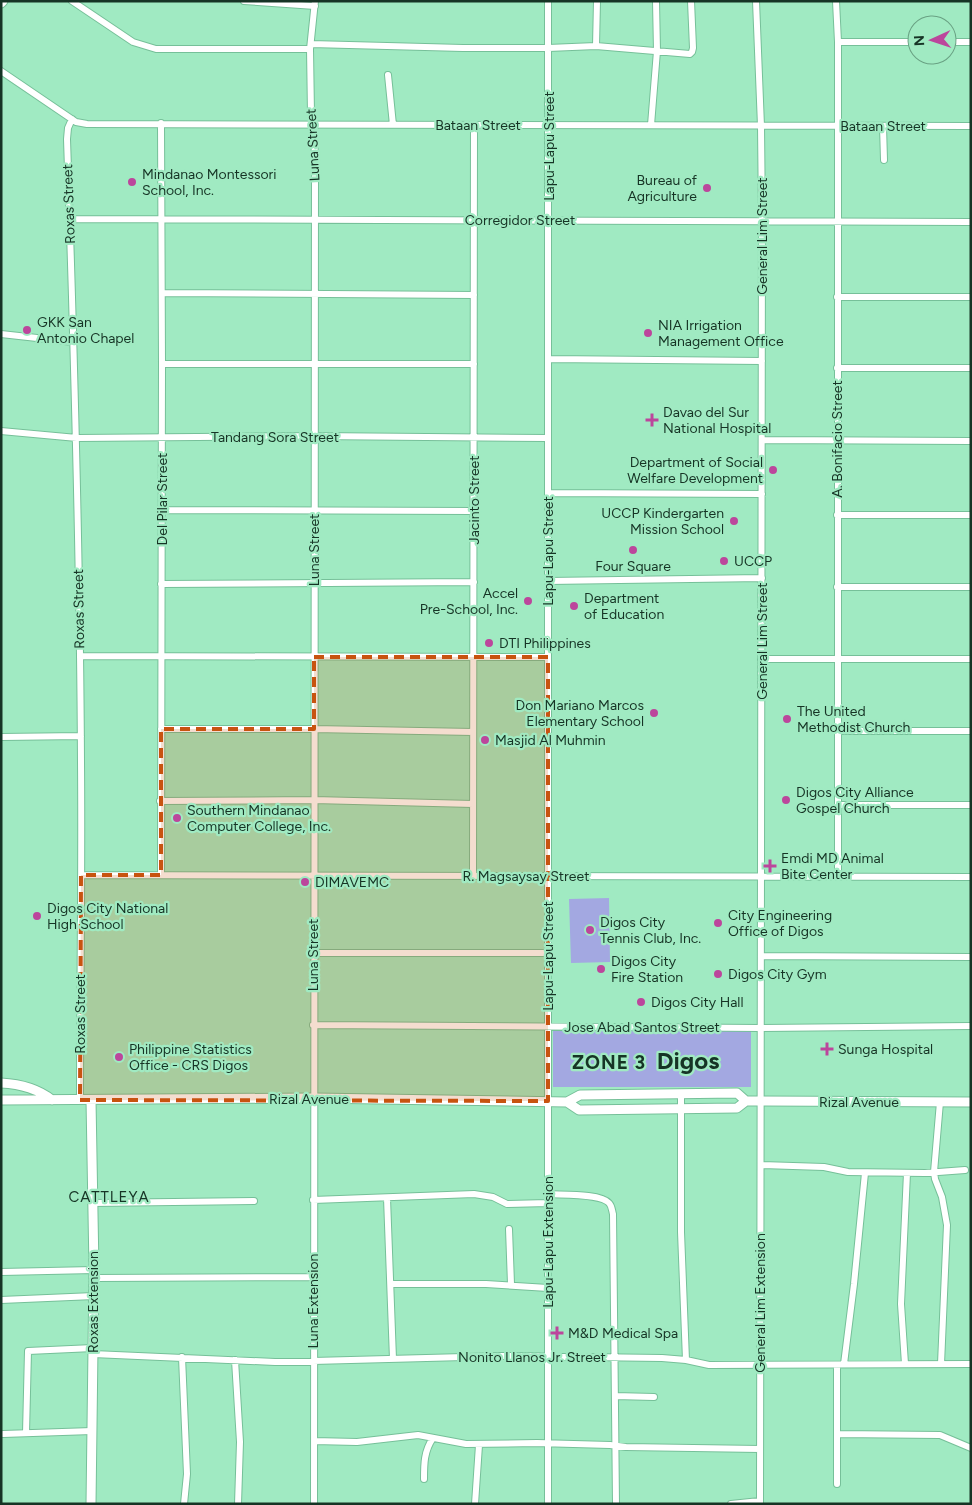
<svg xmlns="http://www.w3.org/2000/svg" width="972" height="1505" font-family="Figtree,sans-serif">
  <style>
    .green { fill: #a3a8e1 }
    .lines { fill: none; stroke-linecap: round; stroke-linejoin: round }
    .minor-casing { stroke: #76c099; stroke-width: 8 }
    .major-casing { stroke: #76c099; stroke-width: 11 }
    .minor { stroke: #fff; stroke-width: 6 }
    .major { stroke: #fff; stroke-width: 9 }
    .marked { fill: #c85310; fill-opacity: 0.2; stroke: #c85310; stroke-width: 4; stroke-dasharray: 10 6; stroke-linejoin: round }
    .poi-dot { fill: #bc469c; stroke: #a0eac2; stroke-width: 2 }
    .labels { text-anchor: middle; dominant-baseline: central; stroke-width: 4.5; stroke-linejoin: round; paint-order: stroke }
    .street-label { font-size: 14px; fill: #163425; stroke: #a0eac2 }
    .poi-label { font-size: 14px; fill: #163425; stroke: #a0eac2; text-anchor: start }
    .neighbourhood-label { font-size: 15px; letter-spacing: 1px; fill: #163425; stroke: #a0eac2 }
    .district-label { font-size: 19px; font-weight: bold; letter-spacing: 1px; fill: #163425; stroke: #a0eac2 }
    .town-label { font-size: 24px; font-weight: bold; fill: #163425; stroke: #a0eac2 }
  </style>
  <rect width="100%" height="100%" fill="#a0eac2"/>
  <path class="green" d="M609 898 610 962 571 963 569 899Z
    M751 1030V1087H553V1031Z"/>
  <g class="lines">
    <g class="minor-casing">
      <path id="minor" d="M72 1 133 42 156 49H310
        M244 1 315 6
        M756 1 761 126 762 221 760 1504
        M836 1 838 42V877
        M838 42H917
        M947 42H971
        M311 44 463 48H548L596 46 690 54 692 52 693 48 691 1
        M596 46 597 1
        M1 71 76 122 87 124 971 126
        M388 75 393 125
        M72 119 68 128 67 139C74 347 80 554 81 762 82 875 80 987 80 1100
        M161 123 162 364 161 875
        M651 125 657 51 656 1
        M883 126 884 160
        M70 219 971 222
        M162 293 474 295
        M837 297H971
        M1 334 73 342
        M549 359 762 361
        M162 364H474
        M837 368H971
        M1 431 77 438 314 436 548 438
        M762 440 971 441
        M548 493 762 494
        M162 510 474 511
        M837 515H971
        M548 581 762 578
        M161 584 474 582
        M837 587H971
        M80 656 548 657
        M761 659H971
        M161 729H314L473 732
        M837 731H971
        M1 737 81 736
        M160 801 314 800 473 804
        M838 805H971
        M81 875 971 877
        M473 876 474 125
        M313 953H548
        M761 956 971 957
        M313 1025 761 1028 971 1026
        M681 1094V1232L686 1360
        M940 1102 934 1172 935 1179 942 1197 947 1225 941 1364
        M761 1165 824 1167 848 1172 925 1173 965 1170
        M548 1194C561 1195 601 1193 609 1203 612 1206 612 1211 613 1214L616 1504
        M387 1198 393 1359
        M313 1200 474 1194 493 1197 507 1204 548 1203
        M93 1203 254 1201
        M509 1229 511 1284
        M1 1272 94 1270
        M94 1278 313 1277
        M391 1284H486L548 1288
        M1 1300 94 1296
        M93 1354 275 1362 502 1356 662 1358 686 1360 709 1365 971 1364
        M182 1357 187 1474 184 1504
        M235 1360 240 1442 238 1504
        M844 1364 854 1284 865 1173
        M905 1364 901 1304 907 1173
        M837 1365V1484
        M615 1396 654 1397
        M26 1433 28 1351 93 1348
        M3 1434 92 1431
        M837 1434 940 1435 971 1448
        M314 1441 357 1442 418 1435 466 1444 537 1443 610 1445 626 1447 760 1449
        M424 1479C424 1464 424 1451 433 1438
        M314 1504 315 153 311 114 310 49 315 1
        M475 1504 479 1445
        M548 1504V1
        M731 1504 760 1501"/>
    </g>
    <g class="major-casing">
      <path id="major" d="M1 3 3 1
        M1 1083C20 1084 37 1088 52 1100
        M1 1100 313 1098 567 1102 580 1095 737 1093 746 1101
        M567 1102 579 1110 737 1108 746 1101 971 1102
        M91 1504 94 1270 91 1100"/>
    </g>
    <use href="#minor" class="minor"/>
    <use href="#major" class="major"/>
  </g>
  <path class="marked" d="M314 657H548V1101L80 1100 81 875H161V729H314Z"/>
  <g class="poi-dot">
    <circle cx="132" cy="182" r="5"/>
    <circle cx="707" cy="188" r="5"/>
    <circle cx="27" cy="330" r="5"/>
    <circle cx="648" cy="333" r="5"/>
    <path d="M649.5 412.5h5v5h5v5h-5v5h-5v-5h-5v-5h5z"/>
    <circle cx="773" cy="470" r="5"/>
    <circle cx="734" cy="521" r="5"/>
    <circle cx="633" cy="550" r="5"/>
    <circle cx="724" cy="561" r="5"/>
    <circle cx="528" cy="601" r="5"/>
    <circle cx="574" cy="606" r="5"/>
    <circle cx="489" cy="643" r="5"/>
    <circle cx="654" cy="713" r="5"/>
    <circle cx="787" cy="719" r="5"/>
    <circle cx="485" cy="740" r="5"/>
    <circle cx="786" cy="800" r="5"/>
    <circle cx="177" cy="818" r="5"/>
    <path d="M767.5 858.5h5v5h5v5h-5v5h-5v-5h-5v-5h5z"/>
    <circle cx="305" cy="882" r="5"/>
    <circle cx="37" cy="916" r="5"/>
    <circle cx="718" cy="923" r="5"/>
    <circle cx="590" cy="930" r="5"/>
    <circle cx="601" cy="969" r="5"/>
    <circle cx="718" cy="974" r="5"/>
    <circle cx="641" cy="1002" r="5"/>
    <path d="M824.5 1041.5h5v5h5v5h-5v5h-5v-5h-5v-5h5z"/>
    <circle cx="119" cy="1057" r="5"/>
    <path d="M554.5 1325.5h5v5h5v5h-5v5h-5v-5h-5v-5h5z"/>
  </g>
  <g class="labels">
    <g class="street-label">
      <text x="478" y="125">Bataan Street</text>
      <text x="883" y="126">Bataan Street</text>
      <text transform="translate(313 145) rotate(-93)">Luna Street</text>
      <text transform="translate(549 146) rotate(-90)">Lapu-Lapu Street</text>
      <text transform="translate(69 204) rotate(-92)">Roxas Street</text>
      <text x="520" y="220">Corregidor Street</text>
      <text transform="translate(762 236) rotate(-90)">General Lim Street</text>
      <text x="275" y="437">Tandang Sora Street</text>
      <text transform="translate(837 439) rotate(-90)">A. Bonifacio Street</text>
      <text transform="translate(162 499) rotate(-90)">Del Pilar Street</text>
      <text transform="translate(474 500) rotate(-90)">Jacinto Street</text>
      <text transform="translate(314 550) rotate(-90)">Luna Street</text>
      <text transform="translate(548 551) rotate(-90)">Lapu-Lapu Street</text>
      <text transform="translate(79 609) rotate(-91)">Roxas Street</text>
      <text transform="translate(762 641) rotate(-90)">General Lim Street</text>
      <text x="526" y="876">R. Magsaysay Street</text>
      <text transform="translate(313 955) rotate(-90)">Luna Street</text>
      <text transform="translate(548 956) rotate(-90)">Lapu-Lapu Street</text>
      <text transform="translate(80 1014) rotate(-90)">Roxas Street</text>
      <text x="642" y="1027">Jose Abad Santos Street</text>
      <text x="309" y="1099">Rizal Avenue</text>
      <text x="859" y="1102">Rizal Avenue</text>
      <text transform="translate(548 1242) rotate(-90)">Lapu-Lapu Extension</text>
      <text transform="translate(313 1301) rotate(-90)">Luna Extension</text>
      <text transform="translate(93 1302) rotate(-90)">Roxas Extension</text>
      <text transform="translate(760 1303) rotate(-90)">General Lim Extension</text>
      <text x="532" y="1357">Nonito Llanos Jr. Street</text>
    </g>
    <g class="poi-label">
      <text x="142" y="174">Mindanao Montessori<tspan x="142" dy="16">School, Inc.</tspan></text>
      <text x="697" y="180" text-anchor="end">Bureau of<tspan x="697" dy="16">Agriculture</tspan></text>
      <text x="37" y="322">GKK San<tspan x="37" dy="16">Antonio Chapel</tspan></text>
      <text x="658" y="325">NIA Irrigation<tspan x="658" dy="16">Management Office</tspan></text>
      <text x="663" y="412">Davao del Sur<tspan x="663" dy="16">National Hospital</tspan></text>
      <text x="763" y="462" text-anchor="end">Department of Social<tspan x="763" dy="16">Welfare Development</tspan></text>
      <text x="724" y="513" text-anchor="end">UCCP Kindergarten<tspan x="724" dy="16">Mission School</tspan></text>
      <text x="734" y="561">UCCP</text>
      <text x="633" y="566" text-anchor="middle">Four Square</text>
      <text x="518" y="593" text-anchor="end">Accel<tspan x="518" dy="16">Pre-School, Inc.</tspan></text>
      <text x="584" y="598">Department<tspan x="584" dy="16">of Education</tspan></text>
      <text x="499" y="643">DTI Philippines</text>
      <text x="644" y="705" text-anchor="end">Don Mariano Marcos<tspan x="644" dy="16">Elementary School</tspan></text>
      <text x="797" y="711">The United<tspan x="797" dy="16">Methodist Church</tspan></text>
      <text x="495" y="740">Masjid Al Muhmin</text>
      <text x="796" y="792">Digos City Alliance<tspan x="796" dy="16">Gospel Church</tspan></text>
      <text x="187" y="810">Southern Mindanao<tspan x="187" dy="16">Computer College, Inc.</tspan></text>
      <text x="781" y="858">Emdi MD Animal<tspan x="781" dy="16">Bite Center</tspan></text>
      <text x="315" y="882">DIMAVEMC</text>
      <text x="47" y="908">Digos City National<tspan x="47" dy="16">High School</tspan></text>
      <text x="728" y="915">City Engineering<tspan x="728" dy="16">Office of Digos</tspan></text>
      <text x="600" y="922">Digos City<tspan x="600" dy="16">Tennis Club, Inc.</tspan></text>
      <text x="611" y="961">Digos City<tspan x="611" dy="16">Fire Station</tspan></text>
      <text x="728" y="974">Digos City Gym</text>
      <text x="651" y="1002">Digos City Hall</text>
      <text x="129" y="1049">Philippine Statistics<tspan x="129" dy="16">Office - CRS Digos</tspan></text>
      <text x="838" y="1049">Sunga Hospital</text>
      <text x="568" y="1333">M&amp;D Medical Spa</text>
    </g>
    <g class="neighbourhood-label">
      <text x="109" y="1197">CATTLEYA</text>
    </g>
    <g class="district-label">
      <text x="609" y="1062">ZONE 3</text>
    </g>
    <g class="town-label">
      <text x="688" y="1060">Digos</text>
    </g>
  </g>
  <rect width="972" height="1505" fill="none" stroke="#163425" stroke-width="5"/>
  <g transform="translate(932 40) rotate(267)"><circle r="24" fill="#a0eac2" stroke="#69a183"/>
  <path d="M0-4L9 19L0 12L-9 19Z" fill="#bc469c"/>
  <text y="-8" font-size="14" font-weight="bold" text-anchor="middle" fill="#163425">N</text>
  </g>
</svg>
